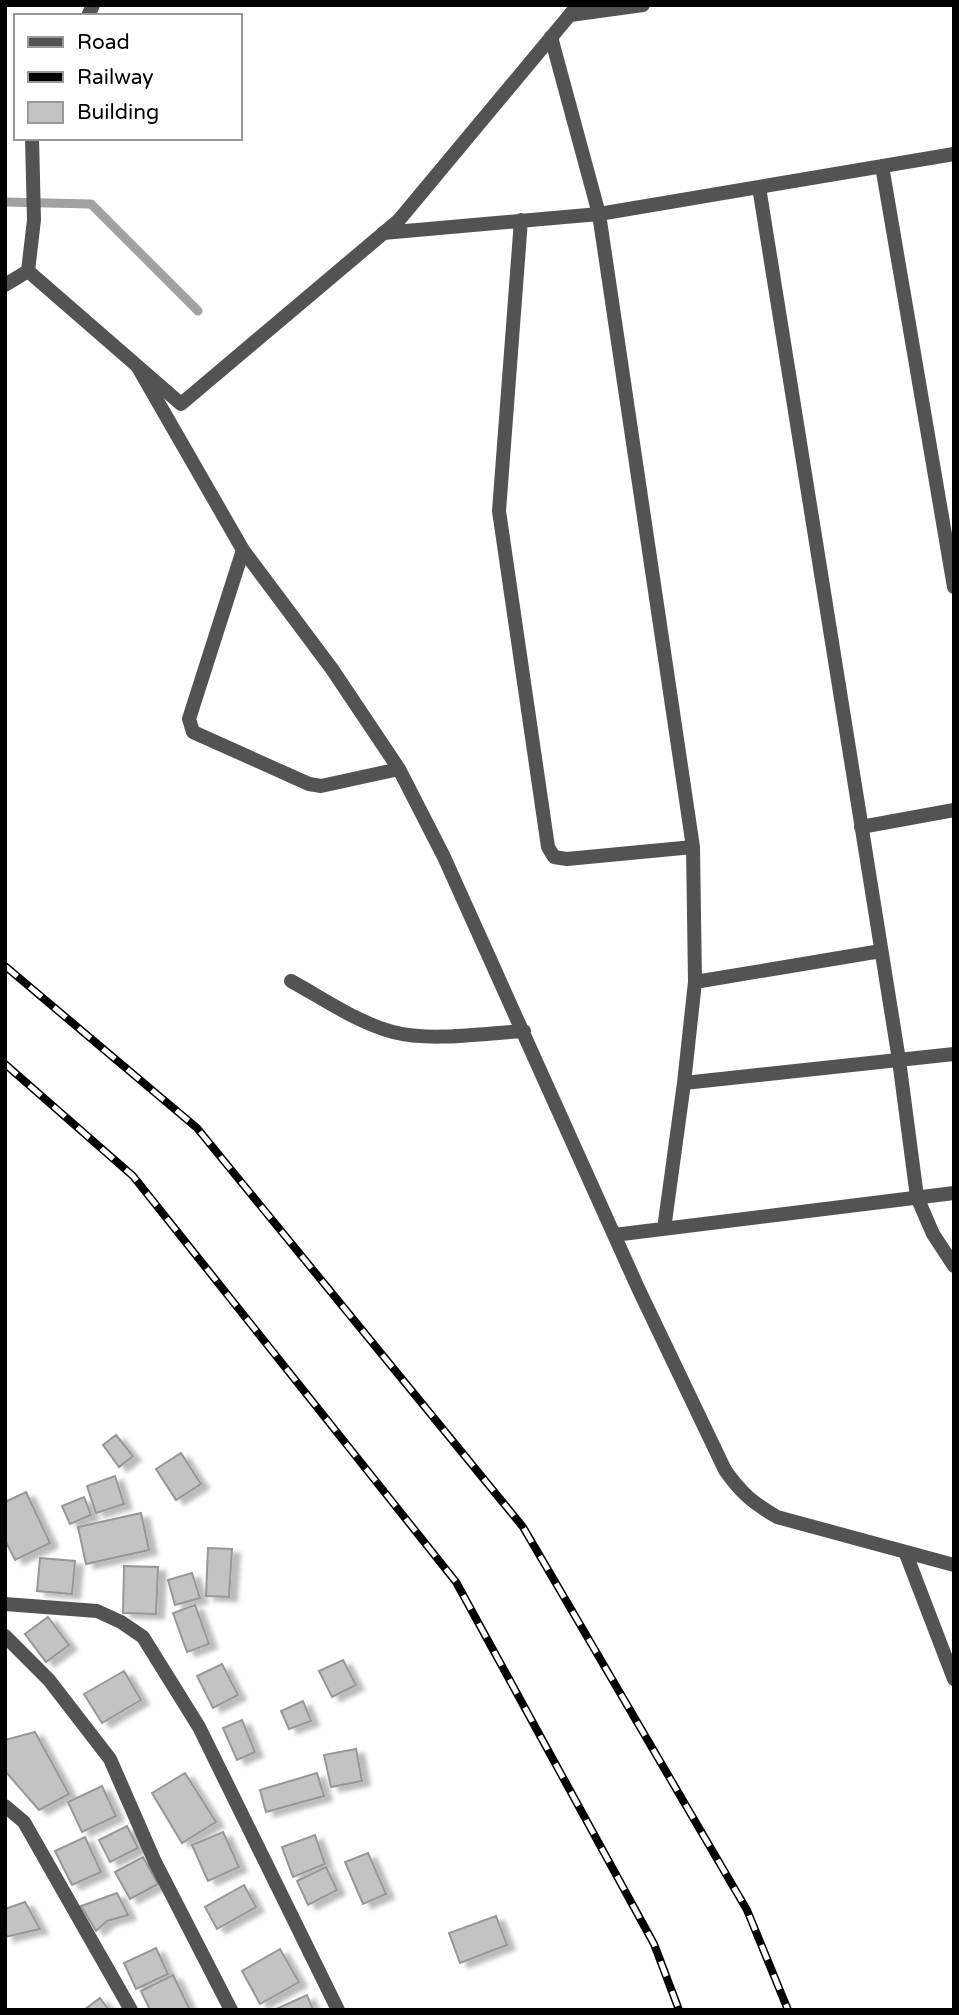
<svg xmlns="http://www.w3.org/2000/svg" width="959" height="2015" font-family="'Varela Round',sans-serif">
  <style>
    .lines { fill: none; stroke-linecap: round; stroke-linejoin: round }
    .stream { stroke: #a1a1a1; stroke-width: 9 }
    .building { fill: #c3c3c3; stroke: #979797; stroke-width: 2; filter: url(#shadow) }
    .minor { stroke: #535353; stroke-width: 14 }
    .tertiary { stroke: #535353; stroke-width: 14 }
    .rail-casing { stroke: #000; stroke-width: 8 }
    .rail { stroke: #fff; stroke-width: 5; stroke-dasharray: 16; stroke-linecap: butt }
  </style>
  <defs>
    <filter id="shadow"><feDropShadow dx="8" dy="4.5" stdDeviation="2" flood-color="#0004"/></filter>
  </defs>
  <rect width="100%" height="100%" fill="#fff"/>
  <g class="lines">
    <path class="stream" d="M5 202 91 204 198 311"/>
  </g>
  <path class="building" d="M116 1435 133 1456 119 1467 103 1445Z
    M181 1453 201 1484 176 1500 156 1469Z
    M115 1476 124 1504 96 1513 87 1486Z
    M26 1492 50 1543 15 1560 5 1540V1502Z
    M84 1497 91 1515 70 1524 62 1506Z
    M141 1513 149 1550 86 1564 78 1527Z
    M208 1548 232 1549 229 1597 206 1596Z
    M40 1558 75 1561 72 1594 37 1591Z
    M124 1566 158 1567 156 1614 123 1613Z
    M192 1573 200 1598 175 1605 168 1580Z
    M195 1605 209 1644 187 1652 173 1613Z
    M48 1617 69 1645 46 1662 25 1634Z
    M343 1660 356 1685 332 1697 319 1671Z
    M222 1664 238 1695 213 1708 197 1676Z
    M124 1671 141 1700 102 1723 84 1694Z
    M303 1701 311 1721 289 1729 281 1711Z
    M242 1720 255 1752 237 1760 223 1728Z
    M35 1732 69 1794 39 1810 5 1771V1740Z
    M356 1749 362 1781 331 1787 324 1755Z
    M185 1773 216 1822 182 1843 152 1793Z
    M317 1773 324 1796 266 1812 260 1790Z
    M102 1786 116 1816 82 1832 68 1802Z
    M127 1826 138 1848 110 1862 99 1840Z
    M223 1832 239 1867 208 1881 192 1845Z
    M315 1835 325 1864 293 1877 282 1847Z
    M85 1837 101 1872 72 1885 55 1851Z
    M368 1853 386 1894 363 1904 345 1862Z
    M143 1857 158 1884 130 1899 115 1872Z
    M326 1867 337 1890 308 1905 297 1881Z
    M244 1885 256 1907 217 1929 205 1907Z
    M117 1893 128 1915 107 1921 96 1931 81 1906Z
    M25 1902 40 1929 5 1937V1909Z
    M496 1916 507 1945 460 1963 449 1933Z
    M156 1948 168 1974 136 1989 124 1963Z
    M280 1949 299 1982 260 2004 242 1971Z
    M173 1975 190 2010H150L141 1991Z
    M307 1995 313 2010H274Z
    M100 1998 109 2010H84Z"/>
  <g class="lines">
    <path class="minor" d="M570 15 643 5
      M88 16 93 5
      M551 37 599 214 693 847 695 982 684 1083 664 1229
      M882 166 954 587
      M759 187 899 1060 917 1197 933 1234 954 1266
      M521 220 499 511 548 847 554 857 567 859 693 847
      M383 233 599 214 954 154
      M28 271 34 220 32 138
      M139 369 243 550 332 669 399 769 444 857 638 1288 725 1470C741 1493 753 1503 777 1517L954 1565
      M243 550 189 719 193 732 309 784 321 786 399 769
      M861 827 954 810
      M291 981C324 999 358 1023 393 1032 432 1042 484 1033 524 1031
      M695 982 881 951
      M684 1083 954 1054
      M614 1235 954 1193
      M906 1554 954 1679
      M5 1604 97 1611 121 1622 143 1637 199 1727 338 2010
      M5 1636 49 1680 110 1759 155 1862 231 2010
      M5 1806 24 1822 131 2010"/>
    <path class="tertiary" d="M5 285 28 271 181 404 399 220 578 5"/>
    <g class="rail-casing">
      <path id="rail" d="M5 966 197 1128 523 1527 747 1910 788 2010
        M5 1064 133 1176 456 1582 654 1944 679 2010"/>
    </g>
    <use href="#rail" class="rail"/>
  </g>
  <rect width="959" height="2015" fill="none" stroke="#000000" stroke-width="14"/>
  <rect x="14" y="14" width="228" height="126" fill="#ffffff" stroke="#999999" stroke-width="2"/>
  <rect x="28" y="37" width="35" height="10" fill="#535353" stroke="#999999" stroke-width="2"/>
  <text x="77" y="49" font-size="21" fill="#000000">Road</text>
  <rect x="28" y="72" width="35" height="10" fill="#000000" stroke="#999999" stroke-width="2"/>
  <text x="77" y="84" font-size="21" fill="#000000">Railway</text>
  <rect x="28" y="102" width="35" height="21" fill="#c3c3c3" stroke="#999999" stroke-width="2"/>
  <text x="77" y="119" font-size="21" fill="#000000">Building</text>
</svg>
